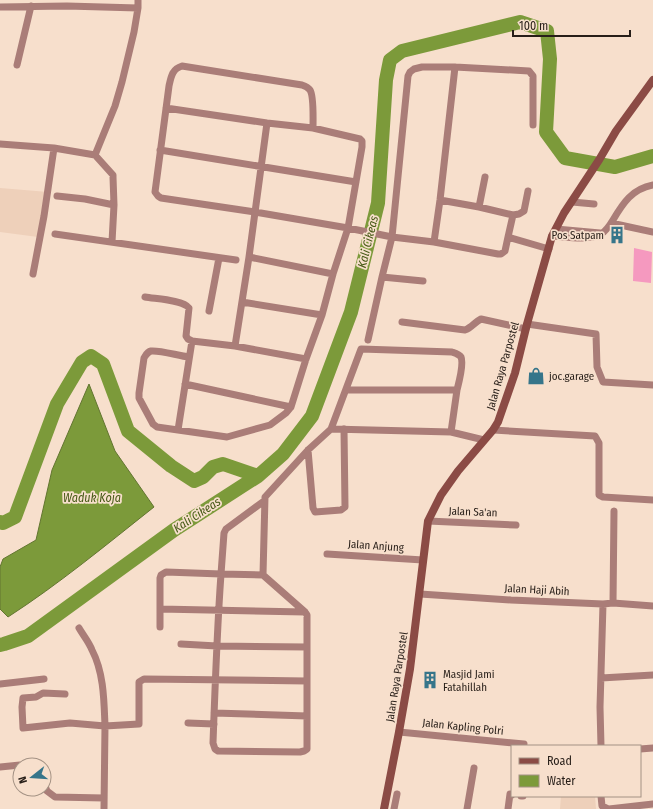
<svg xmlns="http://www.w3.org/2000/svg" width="653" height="809" font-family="'Fira Sans Condensed',sans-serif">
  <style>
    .built { fill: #eed0ba }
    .green { fill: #f599bf }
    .water { fill: #7c9a3a; stroke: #627530 }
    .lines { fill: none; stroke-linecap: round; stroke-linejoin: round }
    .river { stroke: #7c9a3a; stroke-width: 14 }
    .street { stroke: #aa7d78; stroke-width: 7 }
    .secondary { stroke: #8b4b45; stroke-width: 8 }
    .labels { text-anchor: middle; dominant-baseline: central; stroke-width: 3.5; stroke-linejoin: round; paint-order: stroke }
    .poi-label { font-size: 11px; fill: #271e18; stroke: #f7dfcc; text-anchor: start }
    .street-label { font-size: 11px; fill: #271e18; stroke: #f7dfcc }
    .water-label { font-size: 12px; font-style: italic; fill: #465916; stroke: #f7dfcc }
  </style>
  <rect width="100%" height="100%" fill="#f7dfcc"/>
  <path class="built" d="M0 188 48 192 38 237 0 232Z
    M561 796H595L596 809H560Z"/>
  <path class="green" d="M634 248 652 252 651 283 633 281Z"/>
  <path class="water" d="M89 384 115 451 154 507C106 545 59 584 8 617L0 609V567L3 559 36 540 52 470Z"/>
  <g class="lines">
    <path class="river" d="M0 522 3 523 15 517 57 404 82 362 91 356 103 364 128 431 171 466 194 481 203 477 213 467 223 464 258 476
      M0 645 4 644 28 636 174 530 258 476 283 454 312 416 351 312 378 203 386 80 390 60 402 51 520 22 547 31 550 59 546 132 565 158 615 167 653 156"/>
    <path class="street" d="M0 7 67 6 138 8
      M17 65 31 6
      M166 108 267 123 313 128 360 139 362 141V147L348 228 333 274 322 315 306 359 291 407 286 413 270 425 227 437 157 427 153 424 139 398V393L144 358C146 355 147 352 151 351 160 350 179 356 189 357
      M313 128C313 120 314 96 310 90 308 87 305 86 302 85L182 66C172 69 171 77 169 86L155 192 158 196 161 198 255 212 348 228 392 237 434 242 498 254H501L505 251 508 237
      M0 144 54 148 95 155 113 175V177L114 205 112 242
      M160 150 356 182
      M95 155 115 106 122 82 134 32 138 8V0
      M57 196 85 199 114 205
      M440 200 479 207 513 215 508 237 549 249
      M572 202 594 204
      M479 207 485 177
      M513 215 519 214 524 211 528 191
      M611 223 653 232
      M556 229 600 233
      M55 234 236 260
      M552 236C567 237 589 241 601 234 606 231 610 225 613 220 623 203 632 189 653 185
      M434 242 440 200 455 67
      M249 257 333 274
      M33 274 44 216 54 148
      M382 277 392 237 408 76 410 72 414 69 422 67H455L529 71 533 76V125
      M145 297C156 299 183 300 189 308L186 336 188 339 192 341 235 346 306 359
      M242 302 322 315
      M209 311 219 258
      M402 322 465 330C471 328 475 322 481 319L526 329
      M527 324 596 334 597 367 603 382 653 385
      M368 340 382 277 423 281
      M235 346 249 257 267 123
      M185 384 291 407
      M346 390H457L451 432
      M331 429 361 349 452 352C455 353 459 354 461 357 464 364 459 382 457 390
      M178 430 192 341
      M493 430 595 436 599 443V495L603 497 653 500
      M308 450 313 508 315 512 341 510 345 507 344 429
      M428 521 516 525
      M327 554 423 560
      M263 575 221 574 224 533 226 529 264 501
      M420 594 511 600 603 604 613 603 653 606
      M613 603 614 511
      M160 609 305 612
      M160 627V578L161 575 166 572 221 574C217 630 215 687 213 743L215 749 218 751 300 752 304 751 307 749V615L305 612 263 575 265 497 308 450 331 429 451 432 484 440
      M181 644 217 646 307 647
      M601 678 653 675
      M0 684 44 679
      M65 694 43 693 36 697 23 698 22 707 23 728 70 723 105 726C104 701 104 673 92 650 89 642 83 635 79 628
      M214 713 307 716
      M188 723 214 724
      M399 732 524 744
      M601 746 600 707 603 604
      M640 749 653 748
      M0 767 20 765
      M44 784 47 791 55 797 104 798
      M521 796H523
      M601 796 602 806 608 809
      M104 809 105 726 139 724V682L144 679 307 681
      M394 809 397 794
      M467 809 474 768
      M508 809 510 794 512 795
      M609 809 653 804"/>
    <path class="secondary" d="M384 809 399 732 410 669 428 521 441 495 458 471 493 430 498 422 515 373 527 324 552 236 564 213 599 160 616 131 653 80"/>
  </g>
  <defs>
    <g id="building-bare" transform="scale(1.38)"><path d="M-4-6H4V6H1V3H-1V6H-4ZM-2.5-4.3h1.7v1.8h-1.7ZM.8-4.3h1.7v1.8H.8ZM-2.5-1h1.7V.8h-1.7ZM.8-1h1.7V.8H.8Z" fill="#36758a" stroke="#f7dfcc" stroke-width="2.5" paint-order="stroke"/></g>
    <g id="shop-bare" transform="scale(1.38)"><path d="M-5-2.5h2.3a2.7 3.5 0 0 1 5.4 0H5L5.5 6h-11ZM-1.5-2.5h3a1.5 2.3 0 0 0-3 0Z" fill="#36758a" stroke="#f7dfcc" stroke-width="2.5" paint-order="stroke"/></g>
  </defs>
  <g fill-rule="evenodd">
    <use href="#building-bare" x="617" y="235"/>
    <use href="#shop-bare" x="536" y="376"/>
    <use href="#building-bare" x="430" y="680"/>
  </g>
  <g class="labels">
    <g class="poi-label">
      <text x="604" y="235" text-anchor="end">Pos Satpam</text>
      <text x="549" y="376">joc.garage</text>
      <text x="443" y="674">Masjid Jami<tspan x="443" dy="13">Fatahillah</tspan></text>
    </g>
    <g class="street-label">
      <text transform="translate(503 366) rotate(-74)">Jalan Raya Parpostel</text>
      <text transform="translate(473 512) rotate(2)">Jalan Sa'an</text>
      <text transform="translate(376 546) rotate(4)">Jalan Anjung</text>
      <text transform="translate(537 590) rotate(3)">Jalan Haji Abih</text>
      <text transform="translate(397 677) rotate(-81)">Jalan Raya Parpostel</text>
      <text transform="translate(463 727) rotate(6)">Jalan Kapling Polri</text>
    </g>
    <g class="water-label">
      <text transform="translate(368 242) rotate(-76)">Kali Cikeas</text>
      <text x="92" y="498">Waduk Koja</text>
      <text transform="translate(197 515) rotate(-33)">Kali Cikeas</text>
    </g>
  </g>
  <rect x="511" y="745" width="130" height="52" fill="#f7dfcc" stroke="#a49284"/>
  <rect x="519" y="758" width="20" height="6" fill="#8b4b45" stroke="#a49284"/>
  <text x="547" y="765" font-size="12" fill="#271e18">Road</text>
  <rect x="519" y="775" width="20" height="12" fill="#7c9a3a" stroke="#a49284"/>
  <text x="547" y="785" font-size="12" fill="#271e18">Water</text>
  <g transform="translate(32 777) rotate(253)"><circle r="19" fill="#f7dfcc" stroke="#a49284"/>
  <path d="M0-3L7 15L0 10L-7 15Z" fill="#36758a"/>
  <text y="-6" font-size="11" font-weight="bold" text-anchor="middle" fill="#271e18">N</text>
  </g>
  <path d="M513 30v6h117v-6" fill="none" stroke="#271e18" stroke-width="2"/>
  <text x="519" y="30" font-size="12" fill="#271e18" stroke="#f7dfcc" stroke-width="3" paint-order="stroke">100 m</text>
</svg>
